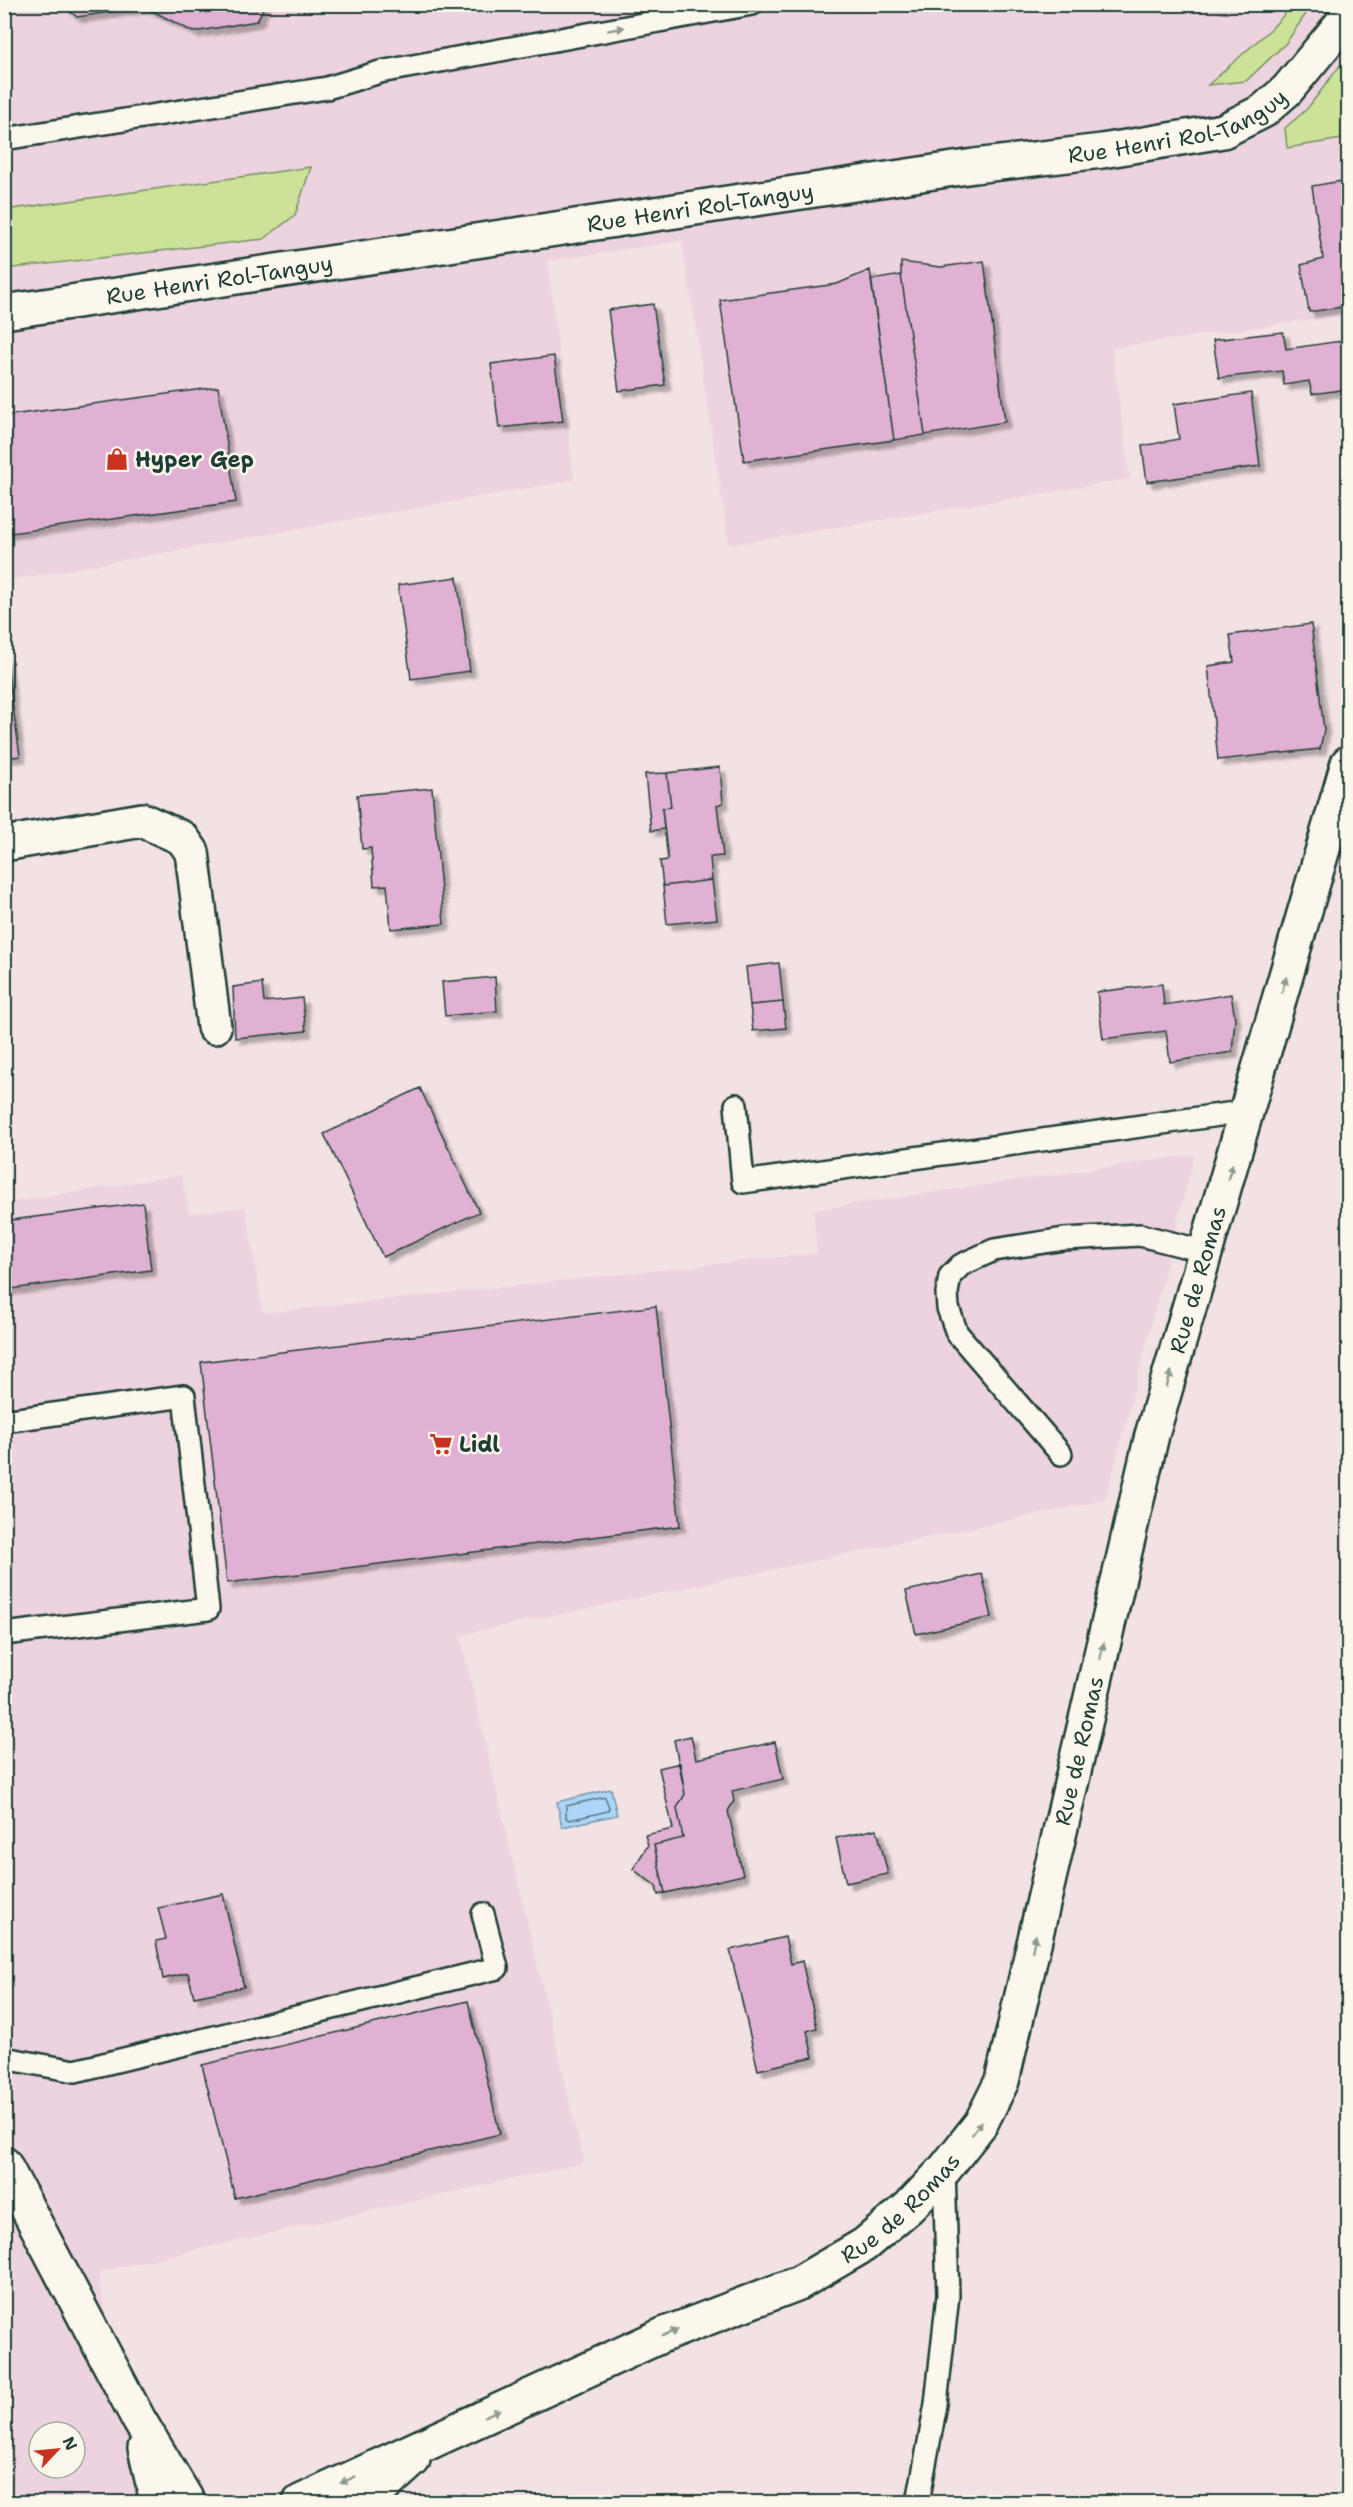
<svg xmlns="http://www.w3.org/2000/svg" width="1353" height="2507" font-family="'Shantell Sans',sans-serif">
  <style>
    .built { fill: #edd3df; fill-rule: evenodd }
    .green { fill: #cce298; stroke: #769066; stroke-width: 1.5 }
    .water { fill: #add5f7; stroke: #7498a9; stroke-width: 1.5 }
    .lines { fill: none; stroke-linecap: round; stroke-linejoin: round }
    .shore { stroke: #587a82; stroke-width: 1.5 }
    .building { fill: #e0b1d2; stroke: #1f3d34; stroke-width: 1.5; filter: url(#shadow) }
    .service-casing { stroke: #1f3d34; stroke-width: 26 }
    .minor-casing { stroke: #1f3d34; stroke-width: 38 }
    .tertiary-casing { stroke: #1f3d34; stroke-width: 38 }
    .secondary-casing { stroke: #1f3d34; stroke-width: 38 }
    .service { stroke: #fbf7ec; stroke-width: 21 }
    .minor { stroke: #fbf7ec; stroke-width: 33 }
    .tertiary { stroke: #fbf7ec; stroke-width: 33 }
    .secondary { stroke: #fbf7ec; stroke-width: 33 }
    .oneway { fill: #8d9a90 }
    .labels { text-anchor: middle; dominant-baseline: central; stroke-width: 5; stroke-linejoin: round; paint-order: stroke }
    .street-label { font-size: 22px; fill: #1f3d34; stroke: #fbf7ec }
    .poi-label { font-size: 22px; font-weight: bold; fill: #1f3d34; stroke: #fbf7ec; text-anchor: start }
  </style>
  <defs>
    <filter id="shadow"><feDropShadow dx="5.5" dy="5.5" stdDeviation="1.5" flood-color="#0004"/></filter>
  </defs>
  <rect width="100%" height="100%" fill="#f3e2e4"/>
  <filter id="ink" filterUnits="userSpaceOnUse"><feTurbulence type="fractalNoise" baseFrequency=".0167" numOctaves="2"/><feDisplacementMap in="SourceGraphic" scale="12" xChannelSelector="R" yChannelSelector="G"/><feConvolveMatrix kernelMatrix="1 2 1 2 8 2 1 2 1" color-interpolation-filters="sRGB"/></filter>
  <g filter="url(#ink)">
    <path class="built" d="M5 5H1348V314L1112 348 1130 479 729 545 682 241 548 261 574 480 5 581Z
      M1195 1154 1106 1500 460 1635 584 2163 98 2272 139 2502H5V1203L182 1175 189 1213 246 1207 263 1313 817 1253 813 1210ZM39 2432H75V2468H39Z"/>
    <path class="green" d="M1293 5H1312L1286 43 1246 81 1208 85 1272 28Z
      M1348 55V138L1287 148 1285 128 1307 109Z
      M311 167 295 215 264 239 5 269V210Z"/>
    <path class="water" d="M611 1789 617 1815 562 1827 557 1802Z"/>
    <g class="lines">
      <path class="shore" d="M605 1797 609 1807 608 1811 570 1820 566 1818V1806Z"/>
    </g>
    <path class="building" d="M61 4H265L257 21 193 32 145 7 77 17Z
      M1348 180V306L1309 312 1301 265 1323 259 1312 186Z
      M984 261 1005 422 925 435 901 275V262L941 267Z
      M870 270 894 440 744 461 720 300 837 284Z
      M901 275 925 435 894 440 871 280Z
      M653 304 665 385 619 391 608 310Z
      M1283 332 1286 349 1348 340V389L1312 394 1309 381 1284 385 1282 371 1219 378 1213 340Z
      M554 356 563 421 499 428 491 364Z
      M218 387 236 502 4 534V416Z
      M1251 393 1260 466 1147 482 1142 446 1179 439 1174 404Z
      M457 577 470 671 411 679 398 585Z
      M1311 624 1324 730 1320 749 1218 760 1208 666 1234 662 1230 635Z
      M6 658 20 756 4 758V659Z
      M720 767 723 803 717 805 723 856 710 857 712 880 663 886 660 861 668 860 662 808 671 807 667 773Z
      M667 773 671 807 662 808 664 829 651 831 645 774Z
      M432 788 444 924 391 929 387 885 374 886 371 848 362 849 357 795Z
      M712 880 717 919 667 924 663 886Z
      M1348 938V971L1341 940Z
      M779 963 783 1002 750 1005 746 967Z
      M495 977 497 1011 445 1016 442 982Z
      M262 983 264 1002 302 998 306 1031 235 1038 233 987Z
      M1162 984 1164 1005 1231 994 1235 1019 1232 1052 1170 1062 1166 1031 1103 1039 1097 992Z
      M783 1002 786 1028 753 1031 750 1005Z
      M420 1088 479 1212 383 1257 324 1134Z
      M143 1203 151 1270 4 1290V1221Z
      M656 1306 680 1526 227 1583 201 1362Z
      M982 1574 992 1617 916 1634 906 1591Z
      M691 1736 696 1759 775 1742 783 1779 732 1791 734 1801 728 1811 743 1875 665 1893 654 1845 683 1838 677 1808 685 1794 674 1740Z
      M680 1763 685 1794 677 1808 683 1838 654 1845 665 1893 658 1895 656 1886 633 1869 648 1845 645 1835 673 1829 659 1768Z
      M877 1829 888 1874 846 1883 836 1838Z
      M223 1894 244 1987 194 1997 188 1973 163 1979 156 1941 166 1939 158 1908Z
      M785 1937 791 1964 802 1961 817 2028 807 2031 813 2057 758 2070 730 1950Z
      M468 2001 500 2134 235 2198 202 2065Z"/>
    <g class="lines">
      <g class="service-casing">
        <path id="service" d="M4 139 327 88 380 72 752 4
          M736 1105 743 1182 1248 1111
          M4 1421 184 1396 208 1609 4 1634
          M1061 1454 957 1333 948 1308 947 1293 950 1276 961 1265 994 1250 1064 1239 1140 1235 1207 1252
          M4 2058 75 2071 497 1968 483 1914
          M918 2502 936 2404 948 2295 944 2170"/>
      </g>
      <g class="minor-casing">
        <g id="minor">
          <path d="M4 844 142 820 182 838 192 852 214 1027"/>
          <path id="s1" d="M300 2502 663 2335 799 2283 864 2245 909 2207 944 2170 981 2123 1002 2081 1152 1435 1348 763"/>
          <path d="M367 2502 413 2460"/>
        </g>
      </g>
      <g class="tertiary-casing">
        <g id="tertiary">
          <path id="s2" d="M4 312 974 166 1102 151 1223 131 1263 111 1287 90 1348 16"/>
        </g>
      </g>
      <g class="secondary-casing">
        <path id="secondary" d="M4 2164 139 2420 188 2502
          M145 2448 157 2502"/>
      </g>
      <use href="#service" class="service"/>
      <use href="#minor" class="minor"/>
      <use href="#tertiary" class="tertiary"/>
      <use href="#secondary" class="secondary"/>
    </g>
    <defs><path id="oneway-solid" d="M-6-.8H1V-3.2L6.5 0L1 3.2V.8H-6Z" transform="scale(1.5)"/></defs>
    <g class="oneway">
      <use href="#oneway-solid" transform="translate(616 29) rotate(-10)"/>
      <use href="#oneway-solid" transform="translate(1284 985) rotate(-74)"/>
      <use href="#oneway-solid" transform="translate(1230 1172) rotate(-74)"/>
      <use href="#oneway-solid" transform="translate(1169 1379) rotate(-73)"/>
      <use href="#oneway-solid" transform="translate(1102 1651) rotate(-77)"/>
      <use href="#oneway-solid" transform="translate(1034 1943) rotate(-77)"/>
      <use href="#oneway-solid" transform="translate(977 2128) rotate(-54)"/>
      <use href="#oneway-solid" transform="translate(670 2333) rotate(-21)"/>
      <use href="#oneway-solid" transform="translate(492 2413) rotate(-24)"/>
      <use href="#oneway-solid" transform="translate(348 2480) rotate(155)"/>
    </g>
  </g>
  <defs>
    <g id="shop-bare" transform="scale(1.8)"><path d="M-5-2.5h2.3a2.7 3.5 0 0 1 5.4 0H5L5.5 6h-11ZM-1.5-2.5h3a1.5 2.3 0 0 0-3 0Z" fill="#c8321e" stroke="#fbf7ec" stroke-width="2.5" paint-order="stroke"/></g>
    <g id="supermarket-bare" transform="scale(1.8)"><path d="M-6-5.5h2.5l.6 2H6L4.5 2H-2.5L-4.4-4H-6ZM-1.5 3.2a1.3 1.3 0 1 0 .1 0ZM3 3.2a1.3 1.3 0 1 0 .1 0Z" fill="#c8321e" stroke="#fbf7ec" stroke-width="2.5" paint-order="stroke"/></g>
  </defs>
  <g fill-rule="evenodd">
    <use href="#shop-bare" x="117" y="459"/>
    <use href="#supermarket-bare" x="441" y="1444"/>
  </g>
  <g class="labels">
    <g class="street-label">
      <text stroke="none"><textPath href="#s2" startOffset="1190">Rue Henri Rol-Tanguy</textPath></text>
      <text stroke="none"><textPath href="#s2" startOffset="704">Rue Henri Rol-Tanguy</textPath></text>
      <text stroke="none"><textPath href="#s2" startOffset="218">Rue Henri Rol-Tanguy</textPath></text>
      <text stroke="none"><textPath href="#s1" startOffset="1662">Rue de Romas</textPath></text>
      <text stroke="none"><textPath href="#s1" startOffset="1176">Rue de Romas</textPath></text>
      <text stroke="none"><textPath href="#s1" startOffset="672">Rue de Romas</textPath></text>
    </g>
    <g class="poi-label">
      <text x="135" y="459">Hyper Gep</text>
      <text x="459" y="1444">Lidl</text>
    </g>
  </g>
  <rect width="1353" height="2507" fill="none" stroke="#fbf7ec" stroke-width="24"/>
  <rect x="12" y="12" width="1329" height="2483" fill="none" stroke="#1f3d34" stroke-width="2" filter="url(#ink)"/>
  <g transform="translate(57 2450) rotate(64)"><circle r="28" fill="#fbf7ec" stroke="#a3ada2" stroke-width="1.5"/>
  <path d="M0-4.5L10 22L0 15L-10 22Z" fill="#c8321e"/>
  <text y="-9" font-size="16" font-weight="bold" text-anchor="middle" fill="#1f3d34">N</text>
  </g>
</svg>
